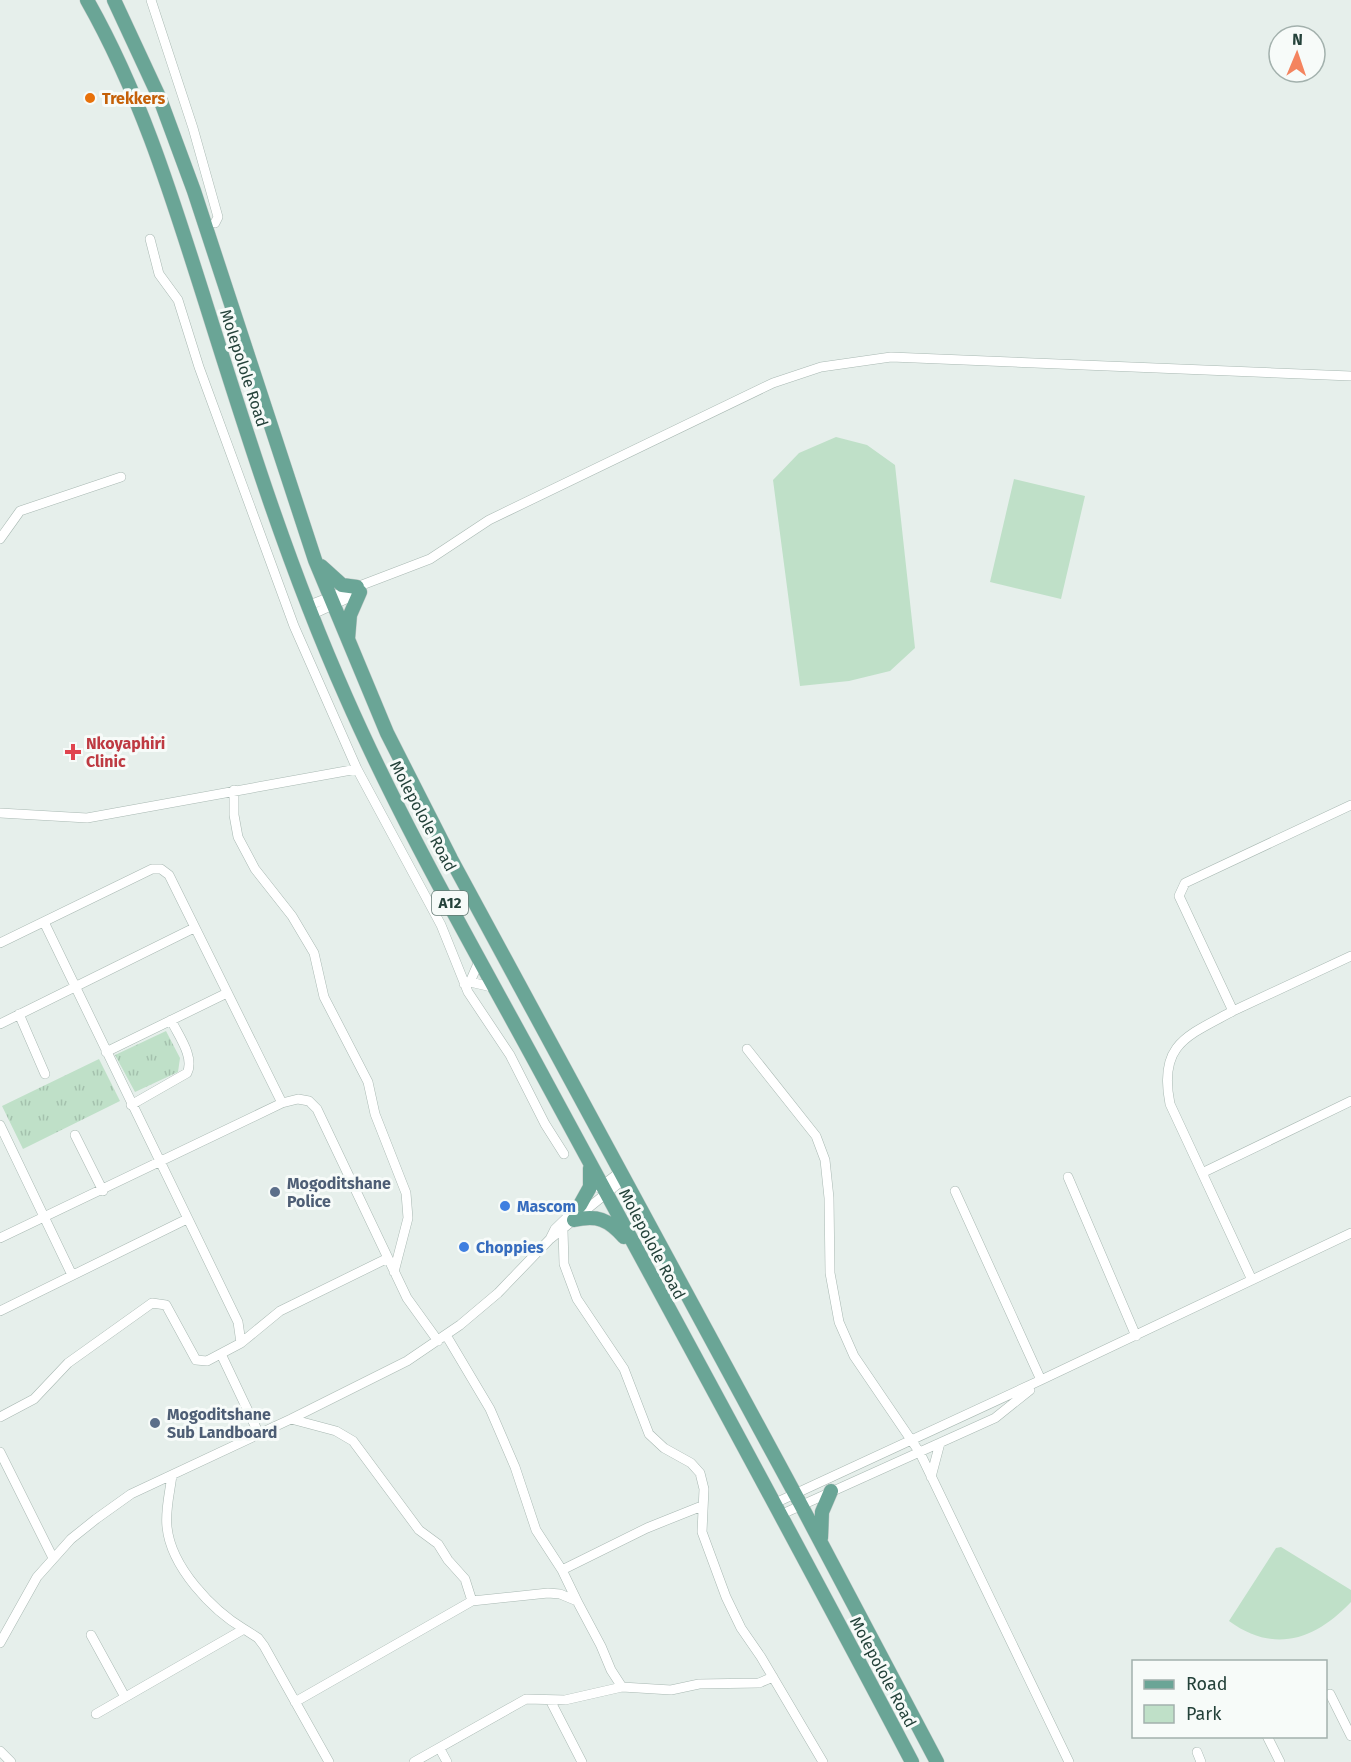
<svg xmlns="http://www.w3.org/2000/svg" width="1351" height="1762" font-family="'Fira Sans',sans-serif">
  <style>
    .grass { fill: url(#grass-tufts) }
    .park { fill: #bfe0c8 }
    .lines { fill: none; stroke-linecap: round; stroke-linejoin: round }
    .minor-casing { stroke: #a8b8b2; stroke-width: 10 }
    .primary-casing { stroke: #c2cac8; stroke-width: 15 }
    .minor { stroke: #fff; stroke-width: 9 }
    .primary { stroke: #6aa596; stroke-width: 14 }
    .food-dot { fill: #e8710a; stroke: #f7fbf9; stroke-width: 2 }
    .health-dot { fill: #e0444e; stroke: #f7fbf9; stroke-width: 2 }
    .service-dot { fill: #5c6f8a; stroke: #f7fbf9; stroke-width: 2 }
    .shop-dot { fill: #3f7fe0; stroke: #f7fbf9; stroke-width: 2 }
    .labels { text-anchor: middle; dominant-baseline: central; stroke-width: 6; stroke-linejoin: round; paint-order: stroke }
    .shield { fill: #f7fbf9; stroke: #637a73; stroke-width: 1.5 }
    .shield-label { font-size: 15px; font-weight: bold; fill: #24423a }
    .food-label { font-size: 16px; font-weight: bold; fill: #c56008; stroke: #f7fbf9; text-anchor: start }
    .street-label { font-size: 16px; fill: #24423a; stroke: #f7fbf9 }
    .health-label { font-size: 16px; font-weight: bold; fill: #be3a42; stroke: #f7fbf9; text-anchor: start }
    .service-label { font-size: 16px; font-weight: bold; fill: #4e5e75; stroke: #f7fbf9; text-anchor: start }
    .shop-label { font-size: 16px; font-weight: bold; fill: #366cbe; stroke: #f7fbf9; text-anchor: start }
  </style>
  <defs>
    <pattern id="grass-tufts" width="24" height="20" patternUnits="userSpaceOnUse" patternTransform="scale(1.5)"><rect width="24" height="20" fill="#bfe0c8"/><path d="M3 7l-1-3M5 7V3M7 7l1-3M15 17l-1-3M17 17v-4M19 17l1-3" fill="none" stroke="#a4c1ad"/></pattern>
  </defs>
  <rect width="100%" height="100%" fill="#e6efeb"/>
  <path class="grass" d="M166 1031 180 1058 178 1072 135 1092 115 1055Z
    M99 1059 120 1101 23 1149 2 1106Z"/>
  <path class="park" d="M836 437 867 445 895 465 915 648 890 671 849 681 800 686 773 480 799 453Z
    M1014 479 1085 496 1061 599 990 582Z
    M1281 1547 1351 1590V1602C1315 1640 1274 1654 1229 1621L1276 1548Z"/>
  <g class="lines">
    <g class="minor-casing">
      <path id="minor" d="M151 0 193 128 218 217 215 223
        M150 239 159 274 178 300 199 367 294 626 357 769 441 925 468 992 510 1055 545 1124 564 1154
        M0 539 20 511 121 477
        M307 606 430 559 489 520 773 383 821 367 891 357 1351 376
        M311 615 359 593
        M234 790V815L238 837 255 869 292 916 314 953 324 997 368 1082 375 1114 406 1193 408 1218 394 1272
        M1351 805 1185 883 1179 896 1233 1011 1351 956
        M0 813 87 818 357 769
        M0 943 152 869H161L169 875 282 1103
        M470 982 480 959
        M464 984 470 982 496 988
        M1233 1011C1187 1036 1158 1044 1170 1104L1252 1280
        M19 1014 45 1074
        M0 1024 194 928
        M747 1049 816 1136 825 1160 829 1198 830 1273 839 1322 854 1356 920 1453 1069 1762
        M106 1052 227 993
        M131 1105 187 1073C195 1057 178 1035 171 1020
        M0 1125 72 1275
        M75 1135 103 1191
        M1204 1172 1351 1101
        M1068 1177 1136 1336
        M599 1188 620 1172
        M955 1191 1041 1380
        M563 1230 564 1264 577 1299 624 1369 649 1434 664 1448 691 1463 700 1473 704 1489 702 1532 726 1597 741 1628 761 1657 823 1762
        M0 1238 282 1103 298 1099 309 1101 317 1109 407 1298 438 1341
        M550 1239 555 1229 584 1201
        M0 1311 187 1219
        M446 1335 490 1409 515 1467 536 1530 562 1570
        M241 1343 280 1311 388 1258
        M221 1354 259 1434
        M0 1417 34 1399 68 1363 152 1303 166 1305 196 1360 207 1361 241 1343 238 1322 44 922
        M291 1419 336 1431 353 1441 419 1530 438 1544 448 1560 465 1579 472 1601
        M0 1452 53 1558
        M172 1475C170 1492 165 1510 167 1527 171 1567 212 1610 244 1629
        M931 1477 940 1443
        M773 1504 1041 1380 1351 1233
        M780 1515 995 1418 1030 1390
        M577 1601 562 1570 647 1528 702 1506
        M91 1635 125 1697
        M0 1643 37 1577 71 1539 96 1519 131 1494 291 1419 407 1361 460 1325 498 1293 550 1239 624 1179
        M1330 1694 1351 1736
        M550 1700 582 1762
        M295 1702 472 1601 548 1593 560 1594 577 1601 601 1646 611 1670 622 1687
        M96 1714 244 1629 258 1638 264 1646 329 1762
        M1267 1736 1280 1762
        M440 1749 447 1762
        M0 1751 11 1762
        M1197 1752 1201 1762
        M414 1762 526 1699 565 1700 622 1687 671 1690 699 1684 759 1683 773 1677"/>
    </g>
    <g class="primary-casing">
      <path id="primary" d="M87 0C141 95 172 197 205 301 247 435 289 569 346 697 404 829 477 954 545 1080 668 1307 792 1533 912 1762
        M114 0 160 99 194 191 315 560 387 733 451 859 801 1505 937 1762
        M321 566 342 585 357 587
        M348 639 350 615 360 592
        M580 1205 590 1187V1168
        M574 1220C597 1215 608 1219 624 1237
        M821 1538 822 1512 831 1491"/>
    </g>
    <use href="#minor" class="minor"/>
    <use href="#primary" class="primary"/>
  </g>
  <circle class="food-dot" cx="90" cy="98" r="6"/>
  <path class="health-dot" d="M70 743h6v6h6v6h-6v6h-6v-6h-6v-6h6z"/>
  <g class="service-dot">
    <circle cx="275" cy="1192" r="6"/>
    <circle cx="155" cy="1423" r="6"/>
  </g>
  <g class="shop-dot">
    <circle cx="505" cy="1206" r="6"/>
    <circle cx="464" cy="1247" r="6"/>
  </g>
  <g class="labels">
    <rect class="shield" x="432" y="891" width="36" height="24" rx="4.5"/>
    <g class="shield-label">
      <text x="450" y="903">A12</text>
    </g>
    <g class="food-label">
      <text x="102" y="98">Trekkers</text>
    </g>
    <g class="street-label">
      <text transform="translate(244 368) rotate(72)">Molepolole Road</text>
      <text transform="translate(423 816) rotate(62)">Molepolole Road</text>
      <text transform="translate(652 1244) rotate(62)">Molepolole Road</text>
      <text transform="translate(883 1672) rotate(62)">Molepolole Road</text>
    </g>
    <g class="health-label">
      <text x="86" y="743">Nkoyaphiri<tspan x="86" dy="18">Clinic</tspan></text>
    </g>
    <g class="service-label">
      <text x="287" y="1183">Mogoditshane<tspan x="287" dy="18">Police</tspan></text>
      <text x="167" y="1414">Mogoditshane<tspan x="167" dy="18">Sub Landboard</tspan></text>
    </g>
    <g class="shop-label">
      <text x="517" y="1206">Mascom</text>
      <text x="476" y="1247">Choppies</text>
    </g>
  </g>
  <rect x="1132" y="1660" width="195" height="78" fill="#f7fbf9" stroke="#a3b1ad" stroke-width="1.5"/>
  <rect x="1144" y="1680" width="30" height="9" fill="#6aa596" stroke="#a3b1ad" stroke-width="1.5"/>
  <text x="1186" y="1690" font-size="18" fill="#24423a">Road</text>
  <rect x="1144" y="1705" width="30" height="18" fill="#bfe0c8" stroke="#a3b1ad" stroke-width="1.5"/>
  <text x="1186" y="1720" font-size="18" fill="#24423a">Park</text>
  <g transform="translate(1297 54) rotate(2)"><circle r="28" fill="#f7fbf9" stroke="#a3b1ad" stroke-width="1.5"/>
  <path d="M0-4.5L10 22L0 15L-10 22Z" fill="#f4845f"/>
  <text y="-9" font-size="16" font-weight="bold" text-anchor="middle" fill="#24423a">N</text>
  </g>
</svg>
